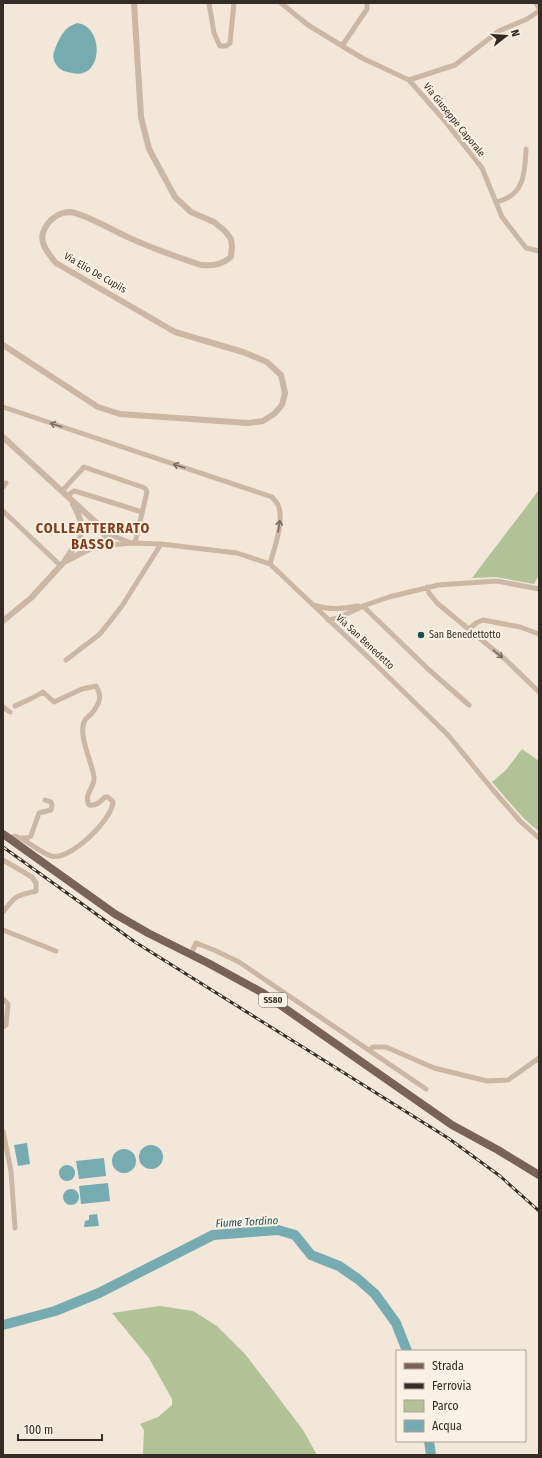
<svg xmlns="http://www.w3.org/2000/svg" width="542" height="1458" font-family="'Fira Sans Condensed',sans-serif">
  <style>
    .green { fill: #b1c297 }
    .water { fill: #76abb1 }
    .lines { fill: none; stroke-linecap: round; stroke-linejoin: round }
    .river { stroke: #76abb1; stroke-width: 10 }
    .minor { stroke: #cbb7a4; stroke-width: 5 }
    .tertiary { stroke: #cbb7a4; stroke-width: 6 }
    .primary { stroke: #786356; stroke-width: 8 }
    .rail-casing { stroke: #362c26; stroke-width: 3 }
    .rail { stroke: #faf1e4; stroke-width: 1.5; stroke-dasharray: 4.5; stroke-linecap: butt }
    .oneway { stroke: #796b5f }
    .poi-dot { fill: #195159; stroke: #faf1e4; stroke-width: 1.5 }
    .labels { text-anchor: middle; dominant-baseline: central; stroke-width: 4; stroke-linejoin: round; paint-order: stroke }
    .shield { fill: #faf1e4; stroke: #71675f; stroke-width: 1 }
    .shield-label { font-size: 9px; font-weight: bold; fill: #362c26 }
    .street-label { font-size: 10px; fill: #362c26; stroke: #faf1e4 }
    .poi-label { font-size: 10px; fill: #362c26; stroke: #faf1e4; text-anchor: start }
    .water-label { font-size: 11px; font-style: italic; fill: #195159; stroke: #faf1e4 }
    .district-label { font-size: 14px; font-weight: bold; letter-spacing: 1px; fill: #883b1b; stroke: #faf1e4 }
  </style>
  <rect width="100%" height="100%" fill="#f2e7d8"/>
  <path class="green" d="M539 490V575L534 584 496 577 472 578Z
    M522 749 539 761V831C526 824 503 794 492 782L506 770Z
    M160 1306 193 1311 217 1326 245 1354 262 1376 303 1430 317 1455H143L144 1430 140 1424 158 1417 172 1405V1399L149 1358 112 1313Z"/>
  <path class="water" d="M77 23C105 26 103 81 72 73 67 72 62 71 58 67 51 59 53 53 57 44 62 34 65 27 77 23Z
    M27 1143 30 1164 18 1166 14 1145Z
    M139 1157a12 12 0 1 1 24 0a12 12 0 1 1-24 0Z
    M112 1161a12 12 0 1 1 24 0a12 12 0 1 1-24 0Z
    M104 1158 106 1176 79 1179 76 1161Z
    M59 1173a8 8 0 1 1 16 0a8 8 0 1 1-16 0Z
    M108 1183 110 1201 81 1204 79 1186Z
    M63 1197a8 8 0 1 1 16 0a8 8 0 1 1-16 0Z
    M97 1214 99 1226 84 1227 85 1221 89 1220V1215Z"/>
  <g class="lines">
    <path class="river" d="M3 1325 55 1311 99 1293 213 1235 278 1230 295 1235 311 1255 339 1266 358 1279 375 1294 396 1323 407 1351
      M429 1441 431 1455"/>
    <path class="minor" d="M209 3 214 33 220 46H226L230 43 234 3
      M281 3 308 25 362 58 409 80 444 120 482 168 502 217 526 248 539 251
      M536 3 539 8
      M342 46 367 9V3
      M409 80 455 65 499 31 527 19 539 11
      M496 202C524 196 525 174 526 149
      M3 407 272 497C274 500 277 502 278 505 285 520 274 549 270 564
      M3 487 6 483
      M62 491 84 467 145 488 147 492 135 543
      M67 496 74 491 78 492 142 512
      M3 511 61 566
      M104 532 131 543
      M99 546 132 543 161 544 237 553 270 564 370 659 448 735 493 790 520 821 539 838
      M427 587 429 593 437 603 506 660 539 692
      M313 605C330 610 341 609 358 606
      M363 606 428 669 469 705
      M328 620 338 618 363 606 389 597 438 585 497 581 539 589
      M469 629 476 623 483 620 520 627 539 634
      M66 660 100 634 122 606 161 544
      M3 707 10 712
      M9 838 15 836C27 840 41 853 51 856 70 861 112 820 113 802L108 797H105C100 802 96 806 89 805 83 794 95 788 94 777 92 762 77 734 85 720 87 717 90 716 92 713 99 704 103 697 96 686L82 689 54 702 43 692C34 698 25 701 15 706
      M22 838H27L31 836 39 813 51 810 52 805 51 802 45 800
      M3 860 32 877 36 883V891C16 896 16 895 3 912
      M3 930 56 951
      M191 954 196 943 214 950 239 962 426 1089
      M3 999 8 1004 6 1025 3 1027
      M370 1050 373 1047H386L434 1068 487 1081 508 1080 539 1058
      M3 1131 11 1171 15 1228"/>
    <path class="tertiary" d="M3 345 98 407 120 414 248 423 263 421 274 414 282 405 285 393 281 375 267 362 243 352 175 332 56 263C48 253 37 241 45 228 50 219 59 212 70 212 86 214 115 232 132 239 154 249 177 257 201 265 213 266 221 265 231 257L232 246 231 239 225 231 214 222 191 212 175 197 149 149 141 117 134 3
      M3 437 103 529C114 552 74 556 81 531L88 524 98 525
      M73 504 78 514 83 528
      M66 561 91 548
      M3 621 31 598 64 562 80 538"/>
    <path class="primary" d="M3 834 115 914 148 933 208 963 263 993 452 1125 498 1150 539 1175"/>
    <g class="rail-casing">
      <path id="rail" d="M3 847 135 942 448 1138 500 1176 539 1211"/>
    </g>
    <use href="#rail" class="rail"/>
  </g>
  <defs><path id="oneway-shaft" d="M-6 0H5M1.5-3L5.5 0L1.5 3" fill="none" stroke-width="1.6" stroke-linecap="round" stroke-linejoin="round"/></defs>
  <g class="oneway">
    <use href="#oneway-shaft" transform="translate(56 425) rotate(-162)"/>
    <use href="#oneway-shaft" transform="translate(179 466) rotate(-162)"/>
    <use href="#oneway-shaft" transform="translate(279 526) rotate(-82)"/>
    <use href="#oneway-shaft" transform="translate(498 654) rotate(40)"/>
  </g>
  <circle class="poi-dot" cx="421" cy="635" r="4"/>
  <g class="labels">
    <rect class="shield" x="259" y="993" width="28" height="14" rx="3"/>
    <g class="shield-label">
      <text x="273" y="1000">SS80</text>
    </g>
    <g class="street-label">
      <text transform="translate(454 120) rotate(51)">Via Giuseppe Caporale</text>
      <text transform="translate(95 273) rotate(30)">Via Elio De Cupiis</text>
      <text transform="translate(365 642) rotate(43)">Via San Benedetto</text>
    </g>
    <g class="poi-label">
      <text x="429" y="635">San Benedettotto</text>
    </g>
    <g class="water-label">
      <text transform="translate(247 1222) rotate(-3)">Fiume Tordino</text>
    </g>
    <g class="district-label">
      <text x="93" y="528">COLLEATTERRATO<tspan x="93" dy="16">BASSO</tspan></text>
    </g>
  </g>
  <rect width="542" height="1458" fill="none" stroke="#362c26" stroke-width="8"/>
  <rect x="396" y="1350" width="130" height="92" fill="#faf1e4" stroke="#aca298"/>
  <rect x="404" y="1363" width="20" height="6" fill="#786356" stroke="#aca298"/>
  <text x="432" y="1370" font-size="12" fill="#362c26">Strada</text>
  <rect x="404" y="1383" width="20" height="6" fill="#362c26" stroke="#aca298"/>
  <text x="432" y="1390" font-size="12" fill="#362c26">Ferrovia</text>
  <rect x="404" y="1400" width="20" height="12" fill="#b1c297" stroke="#aca298"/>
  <text x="432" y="1410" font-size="12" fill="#362c26">Parco</text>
  <rect x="404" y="1420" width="20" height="12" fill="#76abb1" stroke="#aca298"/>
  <text x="432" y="1430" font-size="12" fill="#362c26">Acqua</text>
  <g transform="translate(506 36) rotate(73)" stroke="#faf1e4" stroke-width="3" paint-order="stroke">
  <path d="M0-3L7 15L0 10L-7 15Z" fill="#362c26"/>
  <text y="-6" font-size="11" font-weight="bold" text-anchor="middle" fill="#362c26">N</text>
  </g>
  <path d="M18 1434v6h84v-6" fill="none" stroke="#362c26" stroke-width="2"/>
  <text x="24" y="1434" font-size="12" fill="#362c26" stroke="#faf1e4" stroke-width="3" paint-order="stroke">100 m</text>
</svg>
